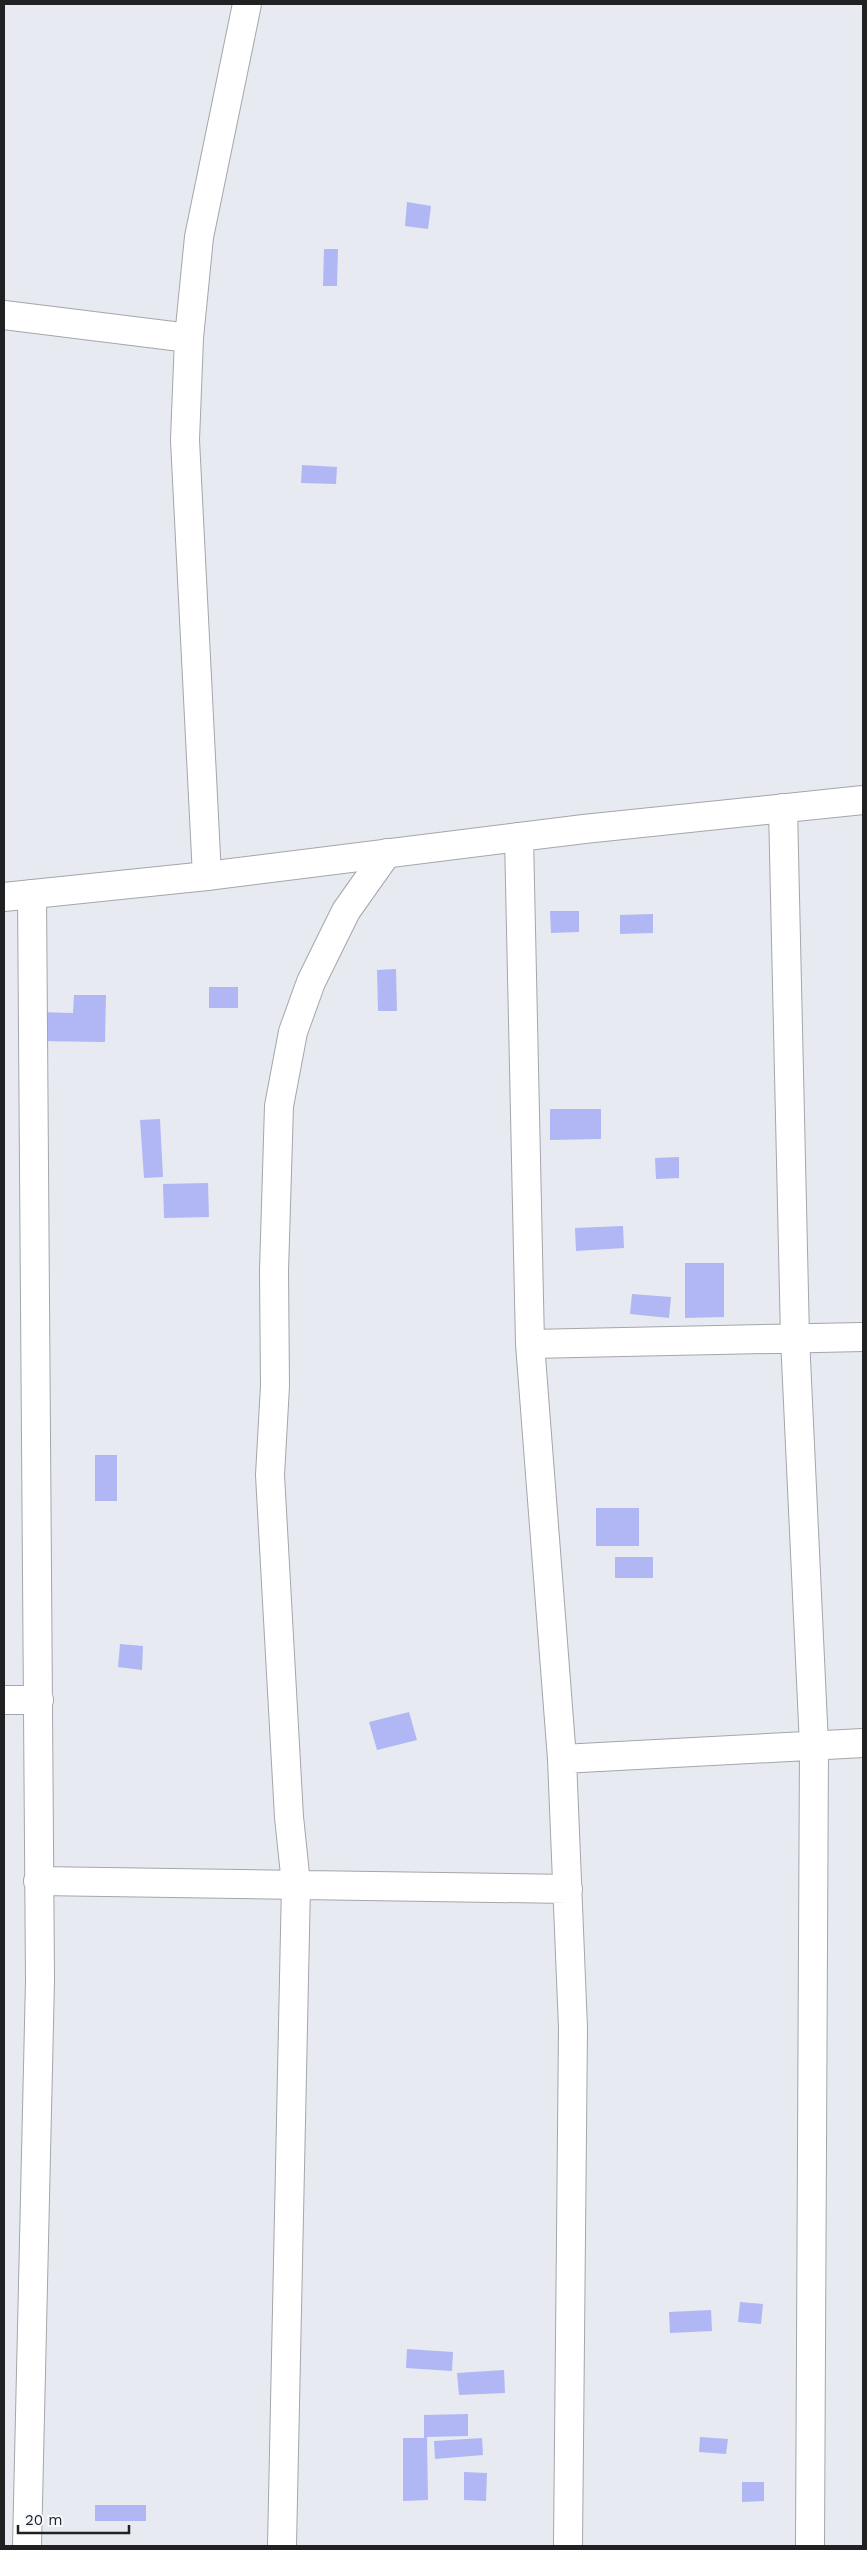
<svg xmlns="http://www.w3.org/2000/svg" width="867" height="2550" font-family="'Work Sans',sans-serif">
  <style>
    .building { fill: #b1b7f4 }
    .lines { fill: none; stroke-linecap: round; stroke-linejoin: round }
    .minor-casing { stroke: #a3a6ab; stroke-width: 30 }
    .secondary-casing { stroke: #a3a6ab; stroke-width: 30 }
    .minor { stroke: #fff; stroke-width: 28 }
    .secondary { stroke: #fff; stroke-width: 28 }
  </style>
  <rect width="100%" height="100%" fill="#e7eaf0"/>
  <path class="building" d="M407 202 431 206 428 229 405 226Z
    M324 249H338L337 286H323Z
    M302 465 337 467 336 484 301 483Z
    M550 911H579V932L551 933Z
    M653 914V933L620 934V915Z
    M396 969 397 1011H378L377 970Z
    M209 987H238V1008H209Z
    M74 995H106L105 1042 38 1041V1012L73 1013Z
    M550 1109H601V1139L550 1140Z
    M160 1119 163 1177 144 1178 140 1120Z
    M679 1157V1178L656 1179 655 1158Z
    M208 1183 209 1217 164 1218 163 1184Z
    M623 1226 624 1248 576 1251 575 1228Z
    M685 1263H724V1317L685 1318Z
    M632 1294 671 1297 669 1318 630 1314Z
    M95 1455H117V1501H95Z
    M596 1508H639V1546H596Z
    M615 1557H653V1578H615Z
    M120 1644 143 1646 142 1670 118 1667Z
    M409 1712 417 1740 377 1750 369 1722Z
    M740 2302 763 2304 761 2324 738 2322Z
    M711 2310 712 2331 670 2333 669 2312Z
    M407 2349 453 2352 452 2371 406 2368Z
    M504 2370 505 2393 459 2395 457 2373Z
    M468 2414V2436L427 2437 428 2500 403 2501V2438H424V2415Z
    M700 2437 728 2439 726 2454 699 2452Z
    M482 2438 483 2455 435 2459 434 2441Z
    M464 2472 487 2473 486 2501 464 2500Z
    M742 2482H764V2501L742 2502Z
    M95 2505H146V2521H95Z"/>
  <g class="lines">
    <g class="minor-casing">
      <path id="minor" d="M4 315 189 338
        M783 808 795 1338 814 1745 810 2546
        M519 837 530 1344 562 1759 573 2028 568 2546
        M207 876 185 440 189 338 199 237 247 4
        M530 1344 863 1337
        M4 1700H39
        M562 1759 863 1743
        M38 1881 568 1889
        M27 2546 40 1980 32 894
        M282 2546 296 1884 289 1817 270 1475 275 1386 274 1271 279 1106 293 1032 311 982 346 911 387 853"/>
    </g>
    <g class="secondary-casing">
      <path id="secondary" d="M4 897 207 876 584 829 863 800"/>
    </g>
    <use href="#minor" class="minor"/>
    <use href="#secondary" class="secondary"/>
  </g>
  <rect width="867" height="2550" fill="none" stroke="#1f2123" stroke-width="10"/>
  <path d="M18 2525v8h111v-8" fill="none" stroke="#1f2123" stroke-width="2.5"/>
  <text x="25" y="2525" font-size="15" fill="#1f2123" stroke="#f5f8fe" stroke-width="4" paint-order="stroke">20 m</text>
</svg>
